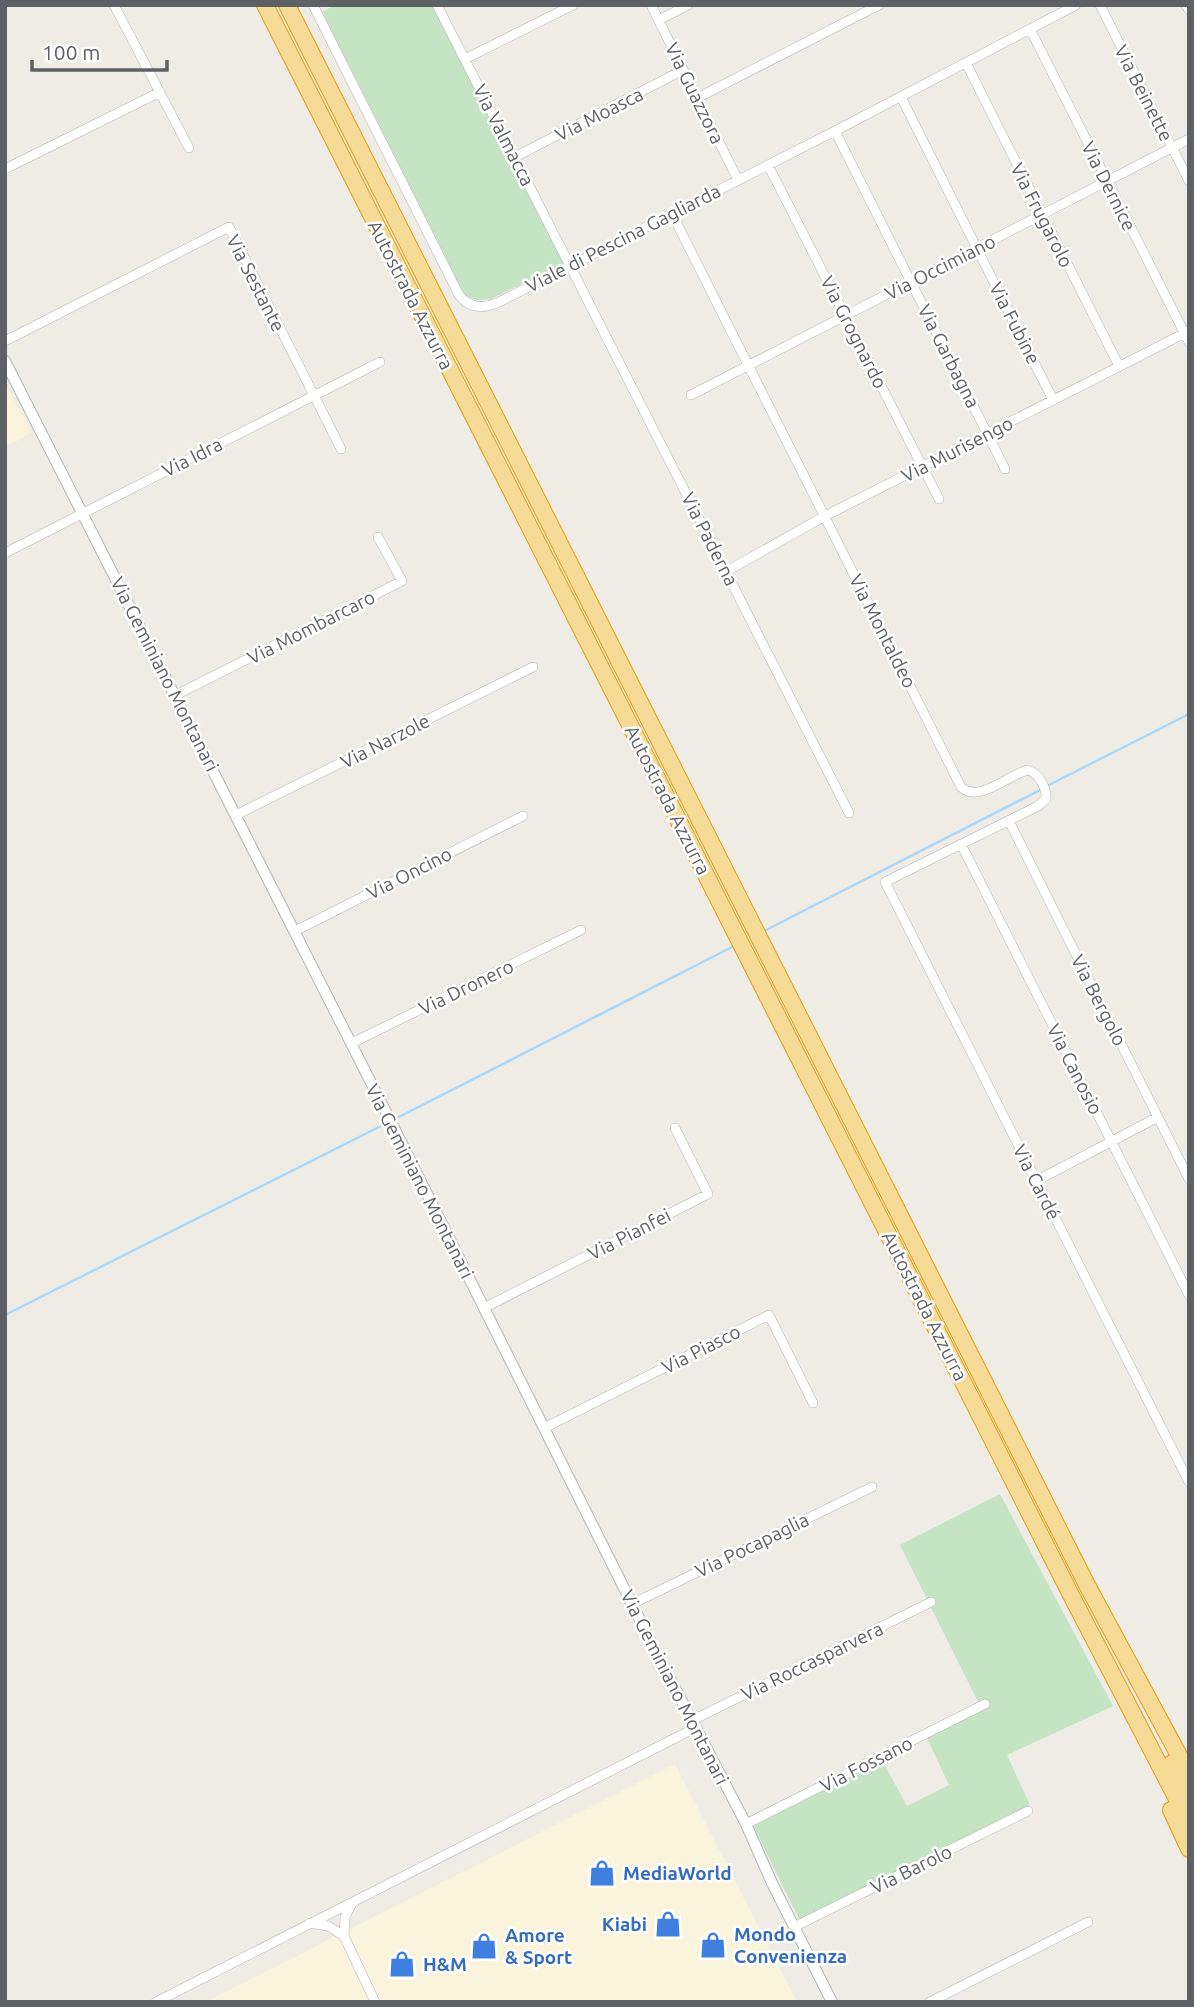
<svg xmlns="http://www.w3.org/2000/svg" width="1194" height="2007" font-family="Ubuntu,sans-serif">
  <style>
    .commercial { fill: #fbf4dd }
    .green { fill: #c4e4c4 }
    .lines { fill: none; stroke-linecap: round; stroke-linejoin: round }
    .stream { stroke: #abd8f8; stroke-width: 2.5 }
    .minor-casing { stroke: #b2b5b9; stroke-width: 10 }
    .tertiary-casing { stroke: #b2b5b9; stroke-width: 12 }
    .motorway-casing { stroke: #e19e12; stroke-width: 18 }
    .minor { stroke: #fff; stroke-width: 9 }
    .tertiary { stroke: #fff; stroke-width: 10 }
    .motorway { stroke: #f5db96; stroke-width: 16 }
    .labels { text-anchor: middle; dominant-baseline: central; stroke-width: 5; stroke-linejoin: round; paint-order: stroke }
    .street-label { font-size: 19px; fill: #5d6064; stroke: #fff }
    .shop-label { font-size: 19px; font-weight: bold; fill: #366cbe; stroke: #fff; text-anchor: start }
  </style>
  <rect width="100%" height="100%" fill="#eeece5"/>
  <path class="commercial" d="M5 382 32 433 5 447Z
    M675 1764 797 2002H206Z"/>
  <path class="green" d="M335 5H432L564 263 491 299 477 300 465 296 322 12Z
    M1000 1494 1113 1706 1007 1755 1030 1805 800 1921 753 1825 882 1760 907 1806 949 1785 927 1738 981 1708 900 1545Z"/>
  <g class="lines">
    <path class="stream" d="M1047 786 1189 714
      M764 931 1042 789
      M393 1120 736 945
      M5 1315 387 1123"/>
    <g class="minor-casing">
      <path id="minor" d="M114 5 189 148
        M313 5 459 295C469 308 482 309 497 303L835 131 1076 5
        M437 5 849 813
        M651 5 738 180
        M1100 5 1189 181
        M1186 5 1189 10
        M659 20 688 5
        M1030 29 1189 342
        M465 59 573 5
        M966 63 1119 366
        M901 97 1053 400
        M697 98 879 5
        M835 131 1005 469
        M515 157 683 70
        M768 165 939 499
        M5 169 160 92
        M672 214 961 787C979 804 1009 774 1028 770 1039 773 1047 789 1046 799L1038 806 885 882 1189 1482
        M5 341 229 227 341 449
        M691 395 1189 139
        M5 553 380 362
        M727 571 825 516 1189 331
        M176 695 402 581 378 537
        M236 815 533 667
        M1009 821 1189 1179
        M961 844 1189 1295
        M295 931 523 816
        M352 1043 581 930
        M1036 1181 1158 1117
        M484 1308 708 1194 675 1128
        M544 1428 769 1315 813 1403
        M632 1604 872 1487
        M693 1720 931 1602
        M746 1824 985 1704
        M352 1903 345 1917 344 1936 375 2002
        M310 1923 328 1926 344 1936
        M794 1927 1028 1811
        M156 2002 697 1727
        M930 2002 1088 1922"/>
    </g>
    <g class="tertiary-casing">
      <path id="tertiary" d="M5 361 393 1126 651 1642 746 1824 772 1883 832 2002"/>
    </g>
    <g class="motorway-casing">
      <path id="motorway" d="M265 5 1071 1595 1189 1822
        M287 5 1087 1585 1189 1774
        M1172 1763 1189 1796
        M1171 1810 1189 1849"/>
    </g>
    <use href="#minor" class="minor"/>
    <use href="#tertiary" class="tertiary"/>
    <use href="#motorway" class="motorway"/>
  </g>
  <defs>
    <g id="shop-bare" transform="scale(2.1)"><path d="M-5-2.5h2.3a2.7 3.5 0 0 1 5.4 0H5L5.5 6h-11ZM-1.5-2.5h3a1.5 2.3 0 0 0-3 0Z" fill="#3f7fe0" stroke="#fff" stroke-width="2.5" paint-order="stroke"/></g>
  </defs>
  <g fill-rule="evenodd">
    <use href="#shop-bare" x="602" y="1873"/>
    <use href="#shop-bare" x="668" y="1924"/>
    <use href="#shop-bare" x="713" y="1945"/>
    <use href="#shop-bare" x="484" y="1946"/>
    <use href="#shop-bare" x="402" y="1964"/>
  </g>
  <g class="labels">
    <g class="street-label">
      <text transform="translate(695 93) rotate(64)">Via Guazzora</text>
      <text transform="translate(1144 93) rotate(63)">Via Beinette</text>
      <text transform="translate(599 114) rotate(-27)">Via Moasca</text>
      <text transform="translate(504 135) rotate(63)">Via Valmacca</text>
      <text transform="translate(1109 186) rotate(63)">Via Dernice</text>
      <text transform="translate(1042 215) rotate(63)">Via Frugarolo</text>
      <text transform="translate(623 238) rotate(-27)">Viale di Pescina Gagliarda</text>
      <text transform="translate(940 267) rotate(-27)">Via Occimiano</text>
      <text transform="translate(256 283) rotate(63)">Via Sestante</text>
      <text transform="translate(411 295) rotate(63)">Autostrada Azzurra</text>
      <text transform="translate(1015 323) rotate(63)">Via Fubine</text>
      <text transform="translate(854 332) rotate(63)">Via Grognardo</text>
      <text transform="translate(949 356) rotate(63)">Via Garbagna</text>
      <text transform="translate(957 449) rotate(-27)">Via Murisengo</text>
      <text transform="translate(192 457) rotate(-27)">Via Idra</text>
      <text transform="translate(710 539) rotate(63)">Via Paderna</text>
      <text transform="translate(311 627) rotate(-27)">Via Mombarcaro</text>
      <text transform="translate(883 631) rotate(63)">Via Montaldeo</text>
      <text transform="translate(165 674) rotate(63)">Via Geminiano Montanari</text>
      <text transform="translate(385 741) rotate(-27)">Via Narzole</text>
      <text transform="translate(668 800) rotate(63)">Autostrada Azzurra</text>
      <text transform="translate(409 873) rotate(-27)">Via Oncino</text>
      <text transform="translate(466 987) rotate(-26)">Via Dronero</text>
      <text transform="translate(1099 1000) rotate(63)">Via Bergolo</text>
      <text transform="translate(1075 1069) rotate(63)">Via Canosio</text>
      <text transform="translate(420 1181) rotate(63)">Via Geminiano Montanari</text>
      <text transform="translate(1037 1182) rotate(63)">Via Cardé</text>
      <text transform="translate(629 1234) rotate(-27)">Via Pianfei</text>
      <text transform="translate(925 1306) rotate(63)">Autostrada Azzurra</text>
      <text transform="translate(701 1349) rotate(-27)">Via Piasco</text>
      <text transform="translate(752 1545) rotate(-26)">Via Pocapaglia</text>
      <text transform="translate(812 1661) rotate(-26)">Via Roccasparvera</text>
      <text transform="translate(675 1687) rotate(63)">Via Geminiano Montanari</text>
      <text transform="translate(866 1764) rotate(-27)">Via Fossano</text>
      <text transform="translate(911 1869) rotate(-26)">Via Barolo</text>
    </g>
    <g class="shop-label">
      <text x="623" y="1873">MediaWorld</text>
      <text x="647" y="1924" text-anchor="end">Kiabi</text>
      <text x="734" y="1934">Mondo<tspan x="734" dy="22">Convenienza</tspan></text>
      <text x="505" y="1935">Amore<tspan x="505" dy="22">&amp; Sport</tspan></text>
      <text x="423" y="1964">H&amp;M</text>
    </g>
  </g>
  <rect width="1194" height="2007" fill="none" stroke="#5d6064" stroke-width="14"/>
  <path d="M32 60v10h135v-10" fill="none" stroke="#5d6064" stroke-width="3.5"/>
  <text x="42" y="60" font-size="21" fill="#5d6064" stroke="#ffffff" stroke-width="5" paint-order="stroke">100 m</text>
</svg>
